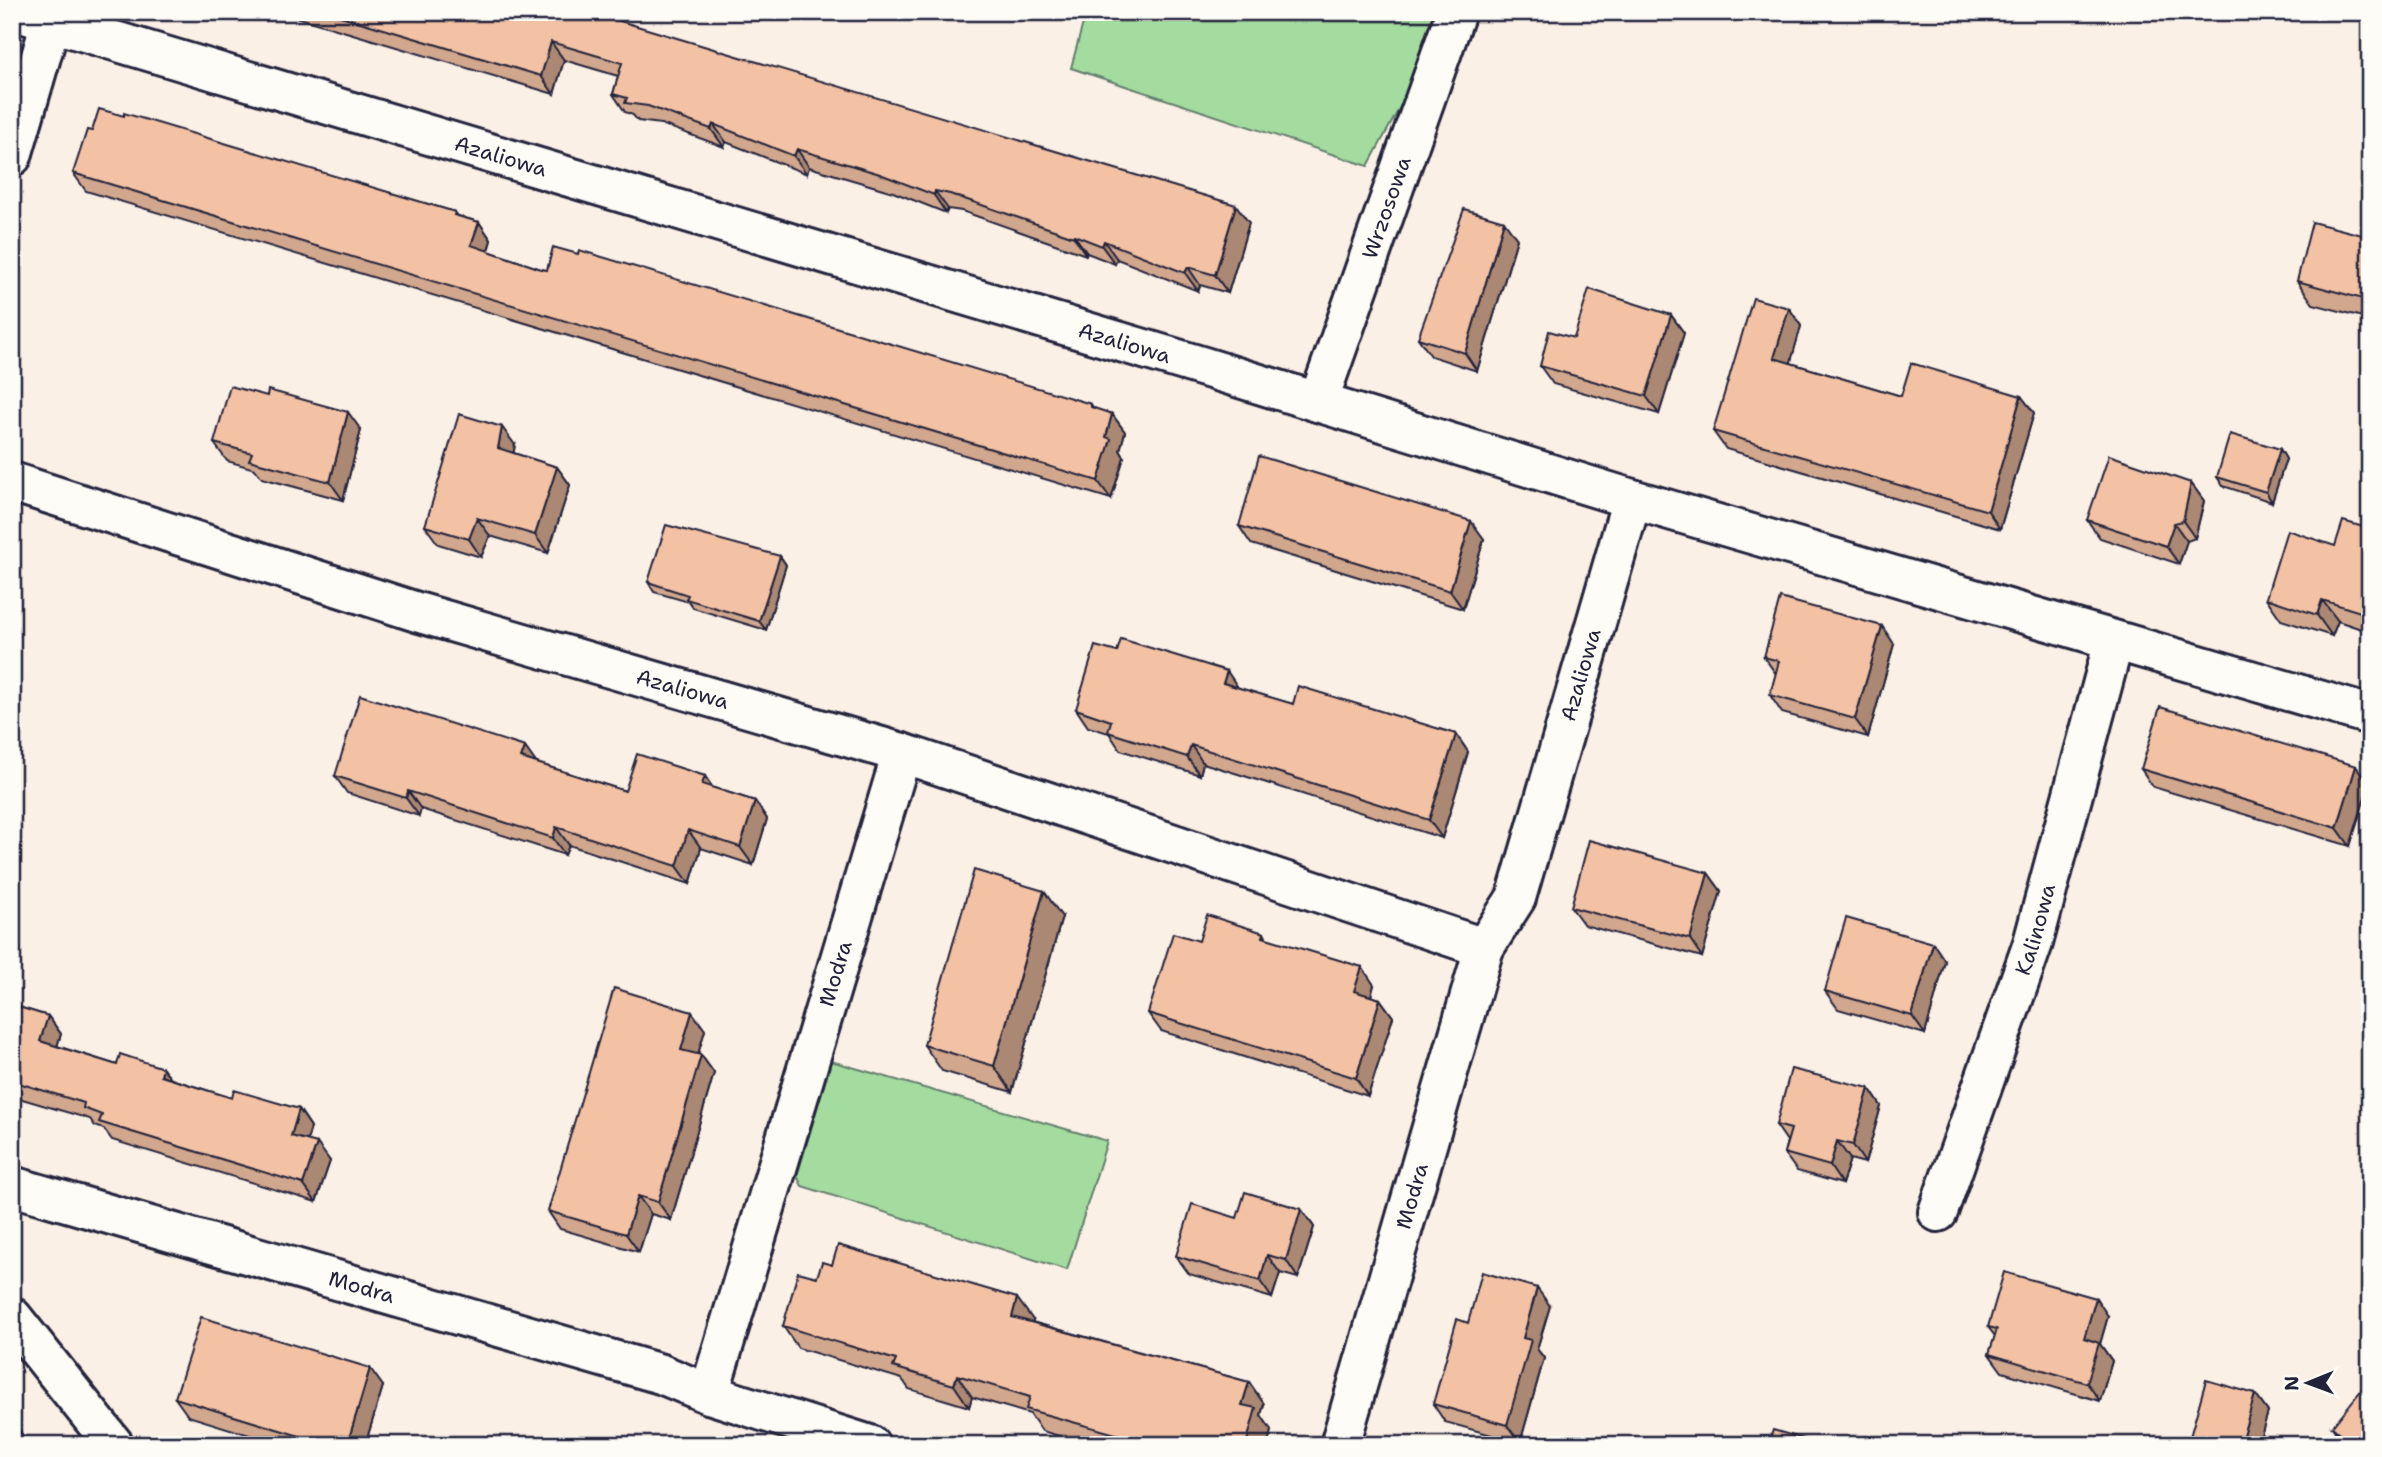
<svg xmlns="http://www.w3.org/2000/svg" width="2382" height="1457" font-family="'Shantell Sans',sans-serif">
  <style>
    .green { fill: #a4db9f; stroke: #637e6d; stroke-width: 2 }
    .lines { fill: none; stroke-linecap: round; stroke-linejoin: round }
    .street-casing { stroke: #22223b; stroke-width: 44 }
    .street { stroke: #fdfcf7; stroke-width: 38 }
    .wall { fill: #d1a78d; stroke: #22223b; stroke-width: 2 }
    .shaded-wall { fill: #aa8873; stroke: #22223b; stroke-width: 2 }
    .building { fill: #f3c2a4; stroke: #22223b; stroke-width: 2 }
    .labels { text-anchor: middle; dominant-baseline: central; stroke-width: 5; stroke-linejoin: round; paint-order: stroke }
    .street-label { font-size: 21px; fill: #22223b; stroke: #fdfcf7 }
  </style>
  <rect width="100%" height="100%" fill="#fbf0e6"/>
  <filter id="ink" filterUnits="userSpaceOnUse"><feTurbulence type="fractalNoise" baseFrequency=".0143" numOctaves="2"/><feDisplacementMap in="SourceGraphic" scale="14" xChannelSelector="R" yChannelSelector="G"/><feConvolveMatrix kernelMatrix="1 2 1 2 8 2 1 2 1" color-interpolation-filters="sRGB"/></filter>
  <g filter="url(#ink)">
    <path class="green" d="M1086 12H1443L1433 46 1368 166 1071 68Z
      M831 1061 1107 1141 1067 1270 802 1186 797 1176Z"/>
    <g class="lines">
      <g class="street-casing">
        <g id="street">
          <path id="s1" d="M18 12 1201 366 1632 499 2370 715"/>
          <path d="M12 156 51 22"/>
          <path id="s2" d="M1318 402 1456 12"/>
          <path id="s3" d="M12 482 417 612 902 753 1484 948 1516 898 1632 499"/>
          <path id="s4" d="M12 1186 661 1374 709 1394 870 1445"/>
          <path id="s5" d="M1938 1212 2033 943 2114 641"/>
          <path d="M12 1317 114 1445"/>
          <path id="s6" d="M709 1394 902 753"/>
          <path id="s7" d="M1340 1445 1484 948"/>
        </g>
      </g>
      <use href="#street" class="street"/>
    </g>
    <path class="wall" d="M279 12H590L1249 223 1228 293 1200 285 1198 291 1117 259 1115 264 1087 253 1086 255 962 211 948 209 946 213 893 192 809 167 807 174 726 142 724 147 661 124 638 121 633 115 625 112 613 94 618 76 564 60 554 94Z
      M124 116 455 212 458 216 479 222 491 240 488 251 541 269 1091 404 1094 409 1112 414 1125 432 1120 450 1124 457 1111 499 86 191 73 173 92 131Z
      M2370 237V319L2313 304 2297 281Z
      M1517 239 1477 371 1431 356 1418 338Z
      M1789 308 1801 326 1790 363 1901 396H2021L2034 413 2000 529 1726 449 1713 431Z
      M1671 315 1684 333 1659 414 1553 384 1540 366 1574 338Z
      M267 396 361 430 343 500 262 478 255 469 227 461 214 443Z
      M515 445 513 453 557 467 570 485 548 553 490 536 481 557 438 544 425 526Z
      M2280 449 2286 459 2272 502 2223 486 2217 477Z
      M2191 483 2204 501 2195 538 2187 541 2179 564 2100 538 2087 520Z
      M1239 526 1484 539 1463 609 1251 544Z
      M2370 529V632L2338 621 2332 636 2281 620 2266 598 2335 546Z
      M780 556 786 565 766 630 693 608 689 602 654 592 648 582Z
      M1894 644 1868 737 1782 713 1770 695 1776 674 1764 657Z
      M1238 688 1293 704 1456 734 1468 752 1442 838 1203 763 1200 775 1120 750 1109 733 1088 727 1076 709Z
      M536 763 625 791 713 788 755 801 767 819 753 865 701 848 690 884 569 845 565 855 421 809 419 816 347 793 335 776Z
      M2141 769 2369 784 2350 846 2153 787Z
      M1708 873 1721 891 1702 957 1584 925 1571 907Z
      M1062 917 1012 1092 942 1071 924 1045Z
      M1264 933 1267 939 1374 985 1371 996 1380 999 1393 1017 1368 1096 1161 1031 1148 1013 1199 941Z
      M1945 961 1925 1034 1838 1009 1825 991Z
      M12 1005 48 1016 61 1034 57 1046 117 1065 163 1068 171 1079 232 1098 299 1109 311 1127 307 1140 330 1161 316 1202 112 1140 104 1129 95 1126 90 1119 12 1096Z
      M705 1030 698 1054 701 1055 714 1073 671 1220 651 1214 639 1252 560 1229 548 1211Z
      M1869 1088 1881 1106 1865 1163 1850 1159 1842 1184 1797 1171 1784 1153 1787 1141 1776 1125Z
      M1301 1209 1314 1227 1298 1278 1280 1273 1272 1298 1189 1274 1176 1256 1237 1218Z
      M1550 1306 1537 1349 1544 1358 1520 1443 1445 1422 1433 1404 1468 1323Z
      M2108 1316 2100 1344 2112 1361 2100 1401 2002 1372 1989 1354 1995 1336 1988 1327Z
      M1033 1320 1032 1322 1249 1382 1264 1404 1261 1415 1271 1430 1268 1445H1090L1042 1431 1030 1414 972 1397 969 1407 909 1389 902 1379 798 1348 783 1326Z
      M383 1386 365 1445H282L188 1416 175 1398Z
      M2255 1394 2268 1412 2258 1445H2195L2190 1437Z
      M2332 1427 2370 1445H2344Z"/>
    <path class="shaded-wall" d="M551 42 564 60 554 94 541 76Z
      M713 124 726 142 724 147 711 129Z
      M797 149 809 167 807 174 794 156Z
      M935 191 948 209 946 213 934 195Z
      M1236 205 1249 223 1228 293 1215 275Z
      M1504 221 1517 239 1477 371 1465 353Z
      M479 222 491 240 484 263 471 245Z
      M1074 235 1087 253 1086 255 1074 237Z
      M1104 241 1117 259 1115 264 1102 246Z
      M1188 267 1200 285 1198 291 1185 273Z
      M1789 308 1801 326 1787 376 1774 358Z
      M1671 315 1684 333 1659 414 1646 396Z
      M2021 396 2034 413 2000 529 1988 511Z
      M348 412 361 430 343 500 330 482Z
      M1112 414 1125 432 1120 450 1124 457 1111 499 1098 481 1106 437Z
      M502 427 515 445 511 466 498 448Z
      M2280 449 2286 459 2272 502 2266 492Z
      M557 467 570 485 548 553 535 535Z
      M2191 483 2204 501 2195 538 2183 521Z
      M477 518 490 536 481 557 469 539Z
      M1471 521 1484 539 1463 609 1450 591Z
      M2174 523 2187 541 2179 564 2166 546Z
      M780 556 786 565 766 630 759 621Z
      M2322 600 2338 621 2332 636 2317 615Z
      M1882 626 1894 644 1868 737 1855 719Z
      M1227 671 1239 689 1223 683Z
      M1456 734 1468 752 1442 838 1429 820Z
      M1191 745 1203 763 1200 775 1187 757Z
      M525 747 537 764 521 758Z
      M2356 766 2369 784 2350 846 2337 828Z
      M705 776 717 794 702 784Z
      M408 791 421 809 419 816 406 798Z
      M755 801 767 819 753 865 740 847Z
      M556 827 569 845 565 855 553 838Z
      M688 830 701 848 690 884 677 866Z
      M1708 873 1721 891 1702 957 1690 939Z
      M1044 891 1062 917 1012 1092 994 1066Z
      M1933 943 1945 961 1925 1034 1912 1016Z
      M1362 967 1374 985 1367 1009 1354 991Z
      M1380 999 1393 1017 1368 1096 1356 1078Z
      M692 1012 705 1030 694 1068 681 1050Z
      M48 1016 61 1034 53 1059 40 1041Z
      M701 1055 714 1073 671 1220 658 1202Z
      M163 1068 176 1086 161 1076Z
      M1869 1088 1881 1106 1865 1163 1853 1145Z
      M299 1109 311 1127 304 1153 291 1136Z
      M1837 1141 1850 1159 1842 1184 1830 1166Z
      M317 1143 330 1161 316 1202 303 1184Z
      M638 1196 651 1214 639 1252 626 1234Z
      M1301 1209 1314 1227 1298 1278 1286 1260Z
      M1267 1255 1280 1273 1272 1298 1260 1281Z
      M1537 1288 1550 1306 1537 1349 1544 1358 1520 1443 1507 1425 1523 1338Z
      M1017 1298 1033 1320 1027 1339 1012 1317Z
      M2096 1298 2108 1316 2100 1344 2112 1361 2100 1401 2087 1383 2084 1338Z
      M370 1368 383 1386 365 1445H347Z
      M957 1375 972 1397 969 1407 954 1385Z
      M1249 1382 1264 1404 1261 1415 1271 1430 1268 1445H1246L1242 1405Z
      M2255 1394 2268 1412 2258 1445H2240Z"/>
    <path class="building" d="M327 12H590L1236 205 1215 275 1188 267 1185 273 1104 241 1102 246 1074 235V237L950 194 935 191 934 195 880 174 797 149 794 156 713 124 711 129 648 106 625 103 627 98 613 94 622 63 551 42 541 76Z
      M99 109 124 116V113L455 212 454 215 479 222 471 245 541 269 547 270 553 247 578 254 579 250 1091 404V407L1112 414 1106 437 1111 439 1098 481 73 173 87 130 92 131Z
      M1464 209 1504 221 1465 353 1418 338Z
      M2312 222 2370 237V301L2297 281Z
      M1589 289 1671 315 1646 396 1540 366 1549 331 1574 338Z
      M1753 298 1789 308 1774 358 1901 396 1911 363 2021 396 1988 511 1713 431Z
      M230 386 267 396 268 390 348 412 330 482 249 460 252 453 214 443Z
      M459 414 502 427 498 448 557 467 535 535 477 518 469 539 425 526Z
      M2230 434 2280 449 2266 492 2217 477Z
      M2109 455 2191 483 2183 521 2174 523 2166 546 2087 520Z
      M1259 456 1471 521 1450 591 1239 526Z
      M2343 521 2370 529V615L2322 600 2317 615 2266 598 2287 530 2335 546Z
      M666 525 780 556 759 621 686 599 688 595 648 582Z
      M1780 598 1882 626 1855 719 1770 695 1779 661 1764 657Z
      M1121 639 1227 671 1223 683 1293 704 1298 686 1456 734 1429 820 1191 745 1187 757 1108 732 1111 721 1076 709 1095 646 1117 652Z
      M360 695 525 747 521 758 625 791 637 754 705 776 702 784 755 801 740 847 688 830 677 866 556 827 553 838 408 791 406 798 335 776Z
      M2160 707 2356 766 2337 828 2141 769Z
      M1589 840 1708 873 1690 939 1571 907Z
      M974 870 1044 891 994 1066 924 1045Z
      M1207 915 1264 933 1263 937 1362 967 1354 991 1380 999 1356 1078 1148 1013 1173 933 1199 941Z
      M1846 918 1933 943 1912 1016 1825 991Z
      M614 988 692 1012 681 1050 701 1055 658 1202 638 1196 626 1234 548 1211Z
      M12 1005 48 1016 40 1041 117 1065 120 1054 163 1068 161 1076 232 1098 234 1090 299 1109 291 1136 317 1143 303 1184 99 1122 102 1115 83 1108 84 1103 12 1081Z
      M1791 1069 1869 1088 1853 1145 1837 1141 1830 1166 1784 1153 1791 1129 1776 1125Z
      M1245 1192 1301 1209 1286 1260 1267 1255 1260 1281 1176 1256 1192 1204 1237 1218Z
      M838 1245 1017 1298 1012 1317 1249 1382 1242 1405 1256 1408 1246 1445H1155L1026 1409 1030 1397 957 1375 954 1385 893 1367 896 1360 783 1326 798 1272 817 1277 822 1262 832 1265Z
      M1482 1272 1537 1288 1523 1338 1531 1340 1507 1425 1433 1404 1457 1319 1468 1323Z
      M2004 1272 2096 1298 2084 1338 2099 1343 2087 1383 1989 1354 1997 1329 1988 1327Z
      M201 1317 370 1368 347 1445H329L175 1398Z
      M2370 1379V1445H2354L2332 1427Z
      M2206 1380 2255 1394 2240 1445H2216L2190 1437Z
      M12 1422 31 1445H12Z
      M1773 1430 1821 1444V1445H1768Z"/>
  </g>
  <g class="labels">
    <g class="street-label">
      <text stroke="none"><textPath href="#s1" startOffset="504">Azaliowa</textPath></text>
      <text stroke="none"><textPath href="#s2" startOffset="206">Wrzosowa</textPath></text>
      <text stroke="none"><textPath href="#s1" startOffset="1155">Azaliowa</textPath></text>
      <text stroke="none"><textPath href="#s3" startOffset="1836">Azaliowa</textPath></text>
      <text stroke="none"><textPath href="#s3" startOffset="702">Azaliowa</textPath></text>
      <text stroke="none"><textPath href="#s5" startOffset="299">Kalinowa</textPath></text>
      <text stroke="none"><textPath href="#s6" startOffset="439">Modra</textPath></text>
      <text stroke="none"><textPath href="#s7" startOffset="259">Modra</textPath></text>
      <text stroke="none"><textPath href="#s4" startOffset="364">Modra</textPath></text>
    </g>
  </g>
  <rect width="2382" height="1457" fill="none" stroke="#fdfcf7" stroke-width="42"/>
  <rect x="21" y="21" width="2340" height="1415" fill="none" stroke="#22223b" stroke-width="2.5" filter="url(#ink)"/>
  <g transform="translate(2308 1383) rotate(269)" stroke="#fdfcf7" stroke-width="5" paint-order="stroke">
  <path d="M0-5L12 26L0 18L-12 26Z" fill="#22223b"/>
  <text y="-10" font-size="19" font-weight="bold" text-anchor="middle" fill="#22223b">N</text>
  </g>
</svg>
